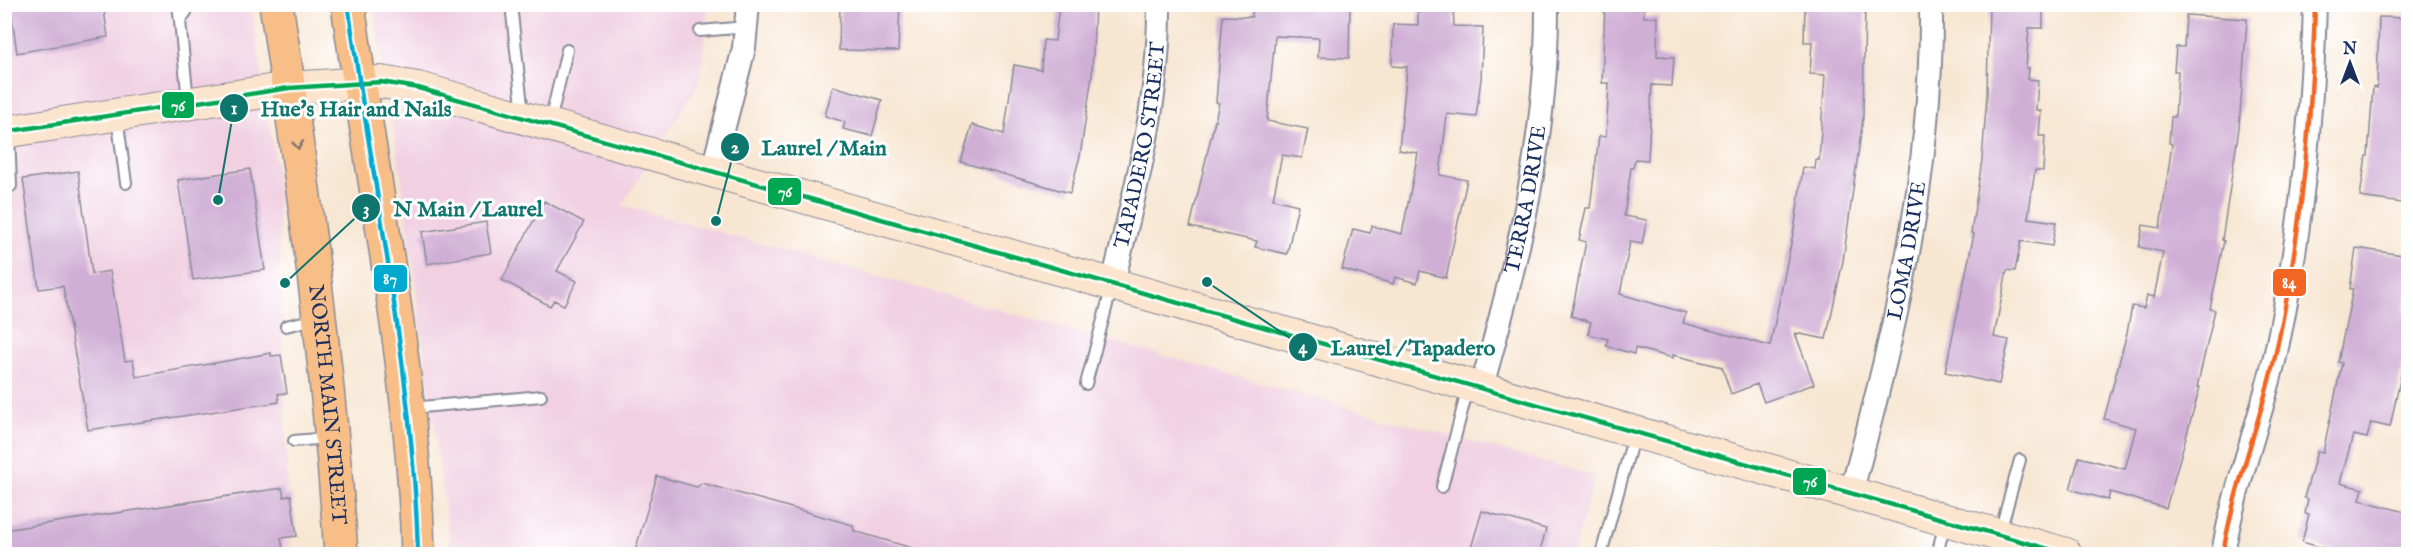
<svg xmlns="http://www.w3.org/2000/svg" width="2413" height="559" font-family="'IM FELL English',serif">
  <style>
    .built { fill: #f1d0e2 }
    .building { fill: #d0afd6 }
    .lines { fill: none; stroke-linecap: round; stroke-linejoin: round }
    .lane-casing { stroke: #898a98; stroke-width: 14 }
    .street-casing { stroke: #898a98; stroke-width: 26 }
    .secondary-casing { stroke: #898a98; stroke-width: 34 }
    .primary-casing { stroke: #898a98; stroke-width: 36 }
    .lane { stroke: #fff; stroke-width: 10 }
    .street { stroke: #fff; stroke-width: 22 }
    .secondary { stroke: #fce5cf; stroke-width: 32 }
    .primary { stroke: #f7be87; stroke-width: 33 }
    .bus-1-casing { stroke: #fff; stroke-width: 9 }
    .bus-2-casing { stroke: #fff; stroke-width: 9 }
    .bus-3-casing { stroke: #fff; stroke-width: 9 }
    .bus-1 { stroke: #00a651; stroke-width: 4.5 }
    .bus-2 { stroke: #00a9ce; stroke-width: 4.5 }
    .bus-3 { stroke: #f26522; stroke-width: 4.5 }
    .oneway { stroke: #7e6f70 }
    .labels { text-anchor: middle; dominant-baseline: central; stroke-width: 6; stroke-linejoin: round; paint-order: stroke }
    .street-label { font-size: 21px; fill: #1b2f5e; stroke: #fff }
    .leader { fill: none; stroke: #0f766e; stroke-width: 2 }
    .callout-dot { fill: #0f766e; stroke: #fff; stroke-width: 2 }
    .mark-label { font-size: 18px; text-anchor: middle; font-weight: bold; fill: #fff }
    .callout-label { font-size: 22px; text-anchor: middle; font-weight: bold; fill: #0f766e; stroke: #fff; stroke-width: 6; stroke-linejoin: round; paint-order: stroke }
    .line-badge { stroke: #fff; stroke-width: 2 }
    .badge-label { font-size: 16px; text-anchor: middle; font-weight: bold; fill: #fff }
  </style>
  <rect width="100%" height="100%" fill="#fff"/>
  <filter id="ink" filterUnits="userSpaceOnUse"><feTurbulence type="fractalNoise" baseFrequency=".0167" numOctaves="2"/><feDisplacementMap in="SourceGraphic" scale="12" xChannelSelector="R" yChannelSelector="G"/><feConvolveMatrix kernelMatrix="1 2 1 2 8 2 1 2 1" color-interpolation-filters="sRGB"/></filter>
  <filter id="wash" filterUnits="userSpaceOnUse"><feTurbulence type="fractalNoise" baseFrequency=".008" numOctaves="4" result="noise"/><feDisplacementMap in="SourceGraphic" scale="24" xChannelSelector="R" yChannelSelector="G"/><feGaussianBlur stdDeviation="1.35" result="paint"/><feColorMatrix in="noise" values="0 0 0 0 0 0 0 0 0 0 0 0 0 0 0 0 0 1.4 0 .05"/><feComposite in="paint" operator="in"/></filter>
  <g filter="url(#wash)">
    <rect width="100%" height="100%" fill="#f7e6d1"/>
    <path class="built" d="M4 5H251L277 173 290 554H5Z
      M373 5H709L699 83 622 205 1595 476 1573 554H451L401 176Z"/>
    <g id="blocks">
      <path class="building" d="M10 4H103L108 37 17 53Z
        M840 4H900L898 51 839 50Z
        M1059 4H1095L1092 76 1080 156 1070 193 961 162 972 125 1004 134 1014 65 1041 70 1043 40 1055 41Z
        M1252 4H1350L1349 58 1318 57 1319 38 1275 36 1267 121 1308 129 1302 158 1282 155 1273 199 1298 205 1287 254 1255 247 1257 241 1190 227 1219 103 1216 102 1223 16 1252 17Z
        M1418 4H1453L1454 26 1483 27 1481 79 1476 117 1447 114 1440 175 1467 180 1446 278 1420 271 1417 283 1395 277 1393 284 1342 269 1353 229 1370 233 1372 226 1402 234 1418 153 1399 150 1407 67 1392 66 1393 24 1418 25Z
        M1605 4H1644V17H1658L1657 56 1674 57 1672 86 1652 85 1648 160 1635 159 1633 168H1631L1624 216 1647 220 1642 244 1630 242 1620 294 1686 313 1683 323 1770 346 1795 224 1803 167 1815 169 1816 159 1819 160 1825 75 1810 74 1812 42H1804L1805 4H1865L1863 118 1843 261 1826 339 1795 333 1814 384 1764 402 1757 384 1731 394 1722 367 1673 355V358L1635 348 1634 354 1606 346 1608 339 1588 334 1591 322 1571 316 1586 242 1579 240 1586 208H1590L1599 136 1606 137 1609 83H1602Z
        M1989 4H2043V28H2029L2026 68H2029L2028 79 2038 80 2036 110 2041 111 2039 136H2045L2043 171 2035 170 2028 218 2056 222 2052 246 2021 241 2015 271 2007 270 1994 337 2009 340 1999 384 1945 372 1974 234 1971 233 1982 160 1987 94Z
        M2186 15 2247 19 2239 128 2222 240 2224 241 2210 309 2215 310 2197 387H2200L2166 508 2110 492 2108 500 2070 489 2079 457 2125 469 2136 428 2104 419 2127 333 2132 306 2144 308 2147 295 2154 297 2163 252 2139 247 2143 225 2160 228 2172 144 2169 143 2171 117H2175L2178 71H2174L2176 47H2184Z
        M2379 17 2409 18V204L2360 197 2366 156H2368L2373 87 2377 88Z
        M833 86 882 100 872 136 843 129 845 122 825 116Z
        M250 169 265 270 193 280 178 180Z
        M78 171 92 274 110 271 125 361 133 360 136 377 271 353V356L281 355 287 393 278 394 279 402 88 430 63 286 39 289 23 179Z
        M544 201 584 222 557 271 577 281 564 305 554 300 550 306 502 280Z
        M486 222 491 253 427 264 422 232Z
        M2356 248 2409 256V284L2404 313 2409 314V352L2406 351 2390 427 2371 423 2367 438 2353 435 2340 483 2363 489 2360 500 2409 513V555H2348L2302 542 2309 514 2305 513 2308 499 2304 498 2317 451 2323 452 2342 363 2338 362 2353 289H2350Z
        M657 476 697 487 702 483 853 525 854 531 912 548 911 555H634Z
        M282 488 284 497 291 495 297 536 281 538 284 555H219V548L177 555H4V530Z
        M1482 511 1546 529 1539 555H1469Z"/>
    </g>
  </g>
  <g filter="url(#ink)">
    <use href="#blocks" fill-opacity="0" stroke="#898a98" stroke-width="1.5"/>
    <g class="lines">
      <g class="lane-casing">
        <path id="lane" d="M178 4 180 21 186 12
          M511 4 523 115
          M180 21 188 101
          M700 31 747 27
          M4 107 9 132 11 186
          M117 117 126 183
          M550 122 567 50
          M286 326 315 319
          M1086 384 1112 286
          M411 408 541 396
          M294 441 328 438
          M1442 487 1468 388
          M2000 532 2020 460
          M1601 554 1634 435
          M1937 554 1945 523"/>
      </g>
      <g class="street-casing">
        <g id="street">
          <path d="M712 173 744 48 748 4"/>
          <path id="s1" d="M1112 286C1135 193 1160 101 1159 4"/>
          <path id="s2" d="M1481 389C1517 263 1548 136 1547 4"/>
          <path id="s3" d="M1851 493C1895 333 1933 172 1931 4"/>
          <path d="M2223 554C2234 486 2261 420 2276 352 2301 237 2312 122 2315 4"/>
        </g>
      </g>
      <g class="secondary-casing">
        <path id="secondary" d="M4 132 289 88 381 82 418 88 2066 554"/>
      </g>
      <g class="primary-casing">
        <g id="primary">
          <path id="s4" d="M276 4C304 187 329 370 341 554"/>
          <path d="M348 4C373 188 413 369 418 554"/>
        </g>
      </g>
      <use href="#lane" class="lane"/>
      <use href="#street" class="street"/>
      <use href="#secondary" class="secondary"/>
      <use href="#primary" class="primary"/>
      <g class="bus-1-casing">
        <path id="bus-1" d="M4 132 289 88 381 82 418 88 2066 554"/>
      </g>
      <g class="bus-2-casing">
        <path id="bus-2" d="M348 4C373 188 413 369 418 554"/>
      </g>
      <g class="bus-3-casing">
        <path id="bus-3" d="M2223 554C2234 486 2261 420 2276 352 2301 237 2312 122 2315 4"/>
      </g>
      <use href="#bus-1" class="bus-1"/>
      <use href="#bus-2" class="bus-2"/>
      <use href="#bus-3" class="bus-3"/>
    </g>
    <defs><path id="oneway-chevron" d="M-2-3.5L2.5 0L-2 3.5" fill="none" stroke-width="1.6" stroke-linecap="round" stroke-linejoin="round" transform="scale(1.5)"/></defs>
    <use class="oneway" href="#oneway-chevron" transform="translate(298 145) rotate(83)"/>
  </g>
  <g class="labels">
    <g class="street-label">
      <text stroke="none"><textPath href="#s1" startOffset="144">TAPADERO STREET</textPath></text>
      <text stroke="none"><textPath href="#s2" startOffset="195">TERRA DRIVE</textPath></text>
      <text stroke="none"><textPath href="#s3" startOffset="249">LOMA DRIVE</textPath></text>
      <text stroke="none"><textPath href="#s4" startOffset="404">NORTH MAIN STREET</textPath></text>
    </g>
  </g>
  <path class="leader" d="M218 200L234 108M716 221L735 147M285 283L366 208M1207 282L1303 347"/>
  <g class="callout-dot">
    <circle cx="218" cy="200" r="6"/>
    <circle cx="716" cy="221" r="6"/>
    <circle cx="285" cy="283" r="6"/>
    <circle cx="1207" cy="282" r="6"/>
    <circle cx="234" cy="108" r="15"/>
    <circle cx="735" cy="147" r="15"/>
    <circle cx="366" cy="208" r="15"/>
    <circle cx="1303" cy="347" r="15"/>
  </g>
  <g class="mark-label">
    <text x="234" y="114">1</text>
    <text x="735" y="153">2</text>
    <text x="366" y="215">3</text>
    <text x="1303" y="353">4</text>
  </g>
  <g class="callout-label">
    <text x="356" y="116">Hue's Hair and Nails</text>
    <text x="824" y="155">Laurel / Main</text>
    <text x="468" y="216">N Main / Laurel</text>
    <text x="1413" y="355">Laurel / Tapadero</text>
  </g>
  <g class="line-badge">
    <rect x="161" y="91" width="34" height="28" rx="6" fill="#00a651"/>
    <rect x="767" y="177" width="35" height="29" rx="6" fill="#00a651"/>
    <rect x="373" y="264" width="35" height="29" rx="6" fill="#00a9ce"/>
    <rect x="2272" y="268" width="35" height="29" rx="6" fill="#f26522"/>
    <rect x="1792" y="467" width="35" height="29" rx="6" fill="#00a651"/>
  </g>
  <g class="badge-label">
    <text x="178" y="111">76</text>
    <text x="785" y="197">76</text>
    <text x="390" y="284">87</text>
    <text x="2289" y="288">84</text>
    <text x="1810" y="487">76</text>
  </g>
  <rect width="2413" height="559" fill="none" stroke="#fff" stroke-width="24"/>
  <g transform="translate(2350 63)" stroke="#ffffff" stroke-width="4.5" paint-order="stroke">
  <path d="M0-4.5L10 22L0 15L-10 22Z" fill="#1b2f5e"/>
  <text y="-9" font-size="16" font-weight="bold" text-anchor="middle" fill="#1b2f5e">N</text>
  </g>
</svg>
